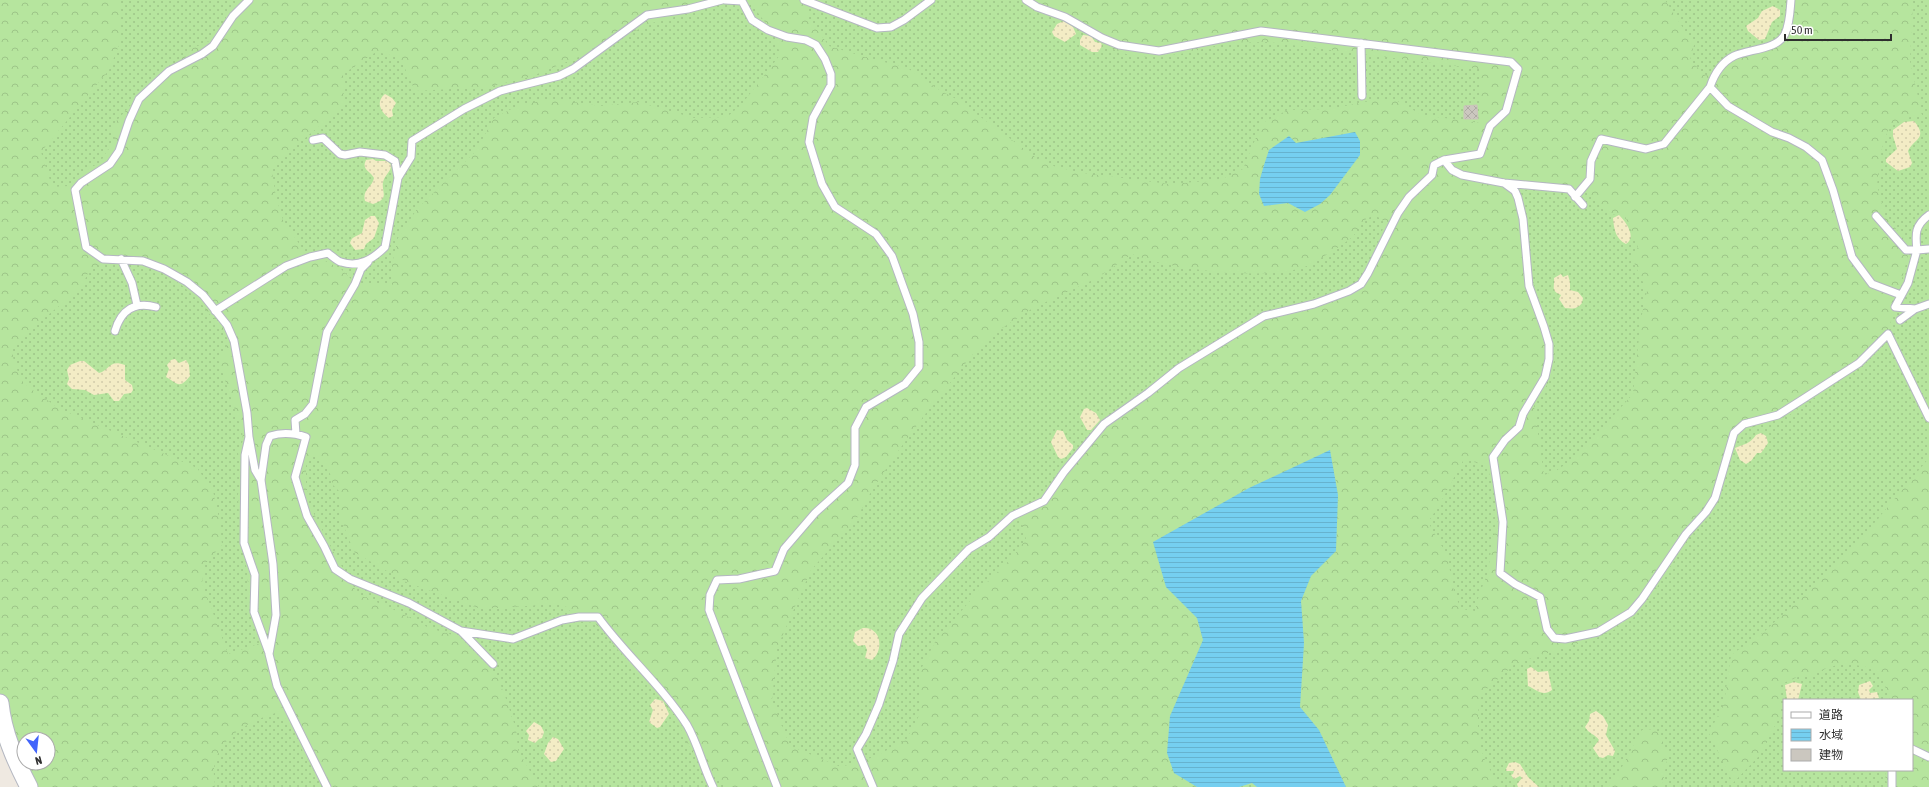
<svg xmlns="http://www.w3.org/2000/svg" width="1929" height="787" font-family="'Asap Condensed','Noto Sans JP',sans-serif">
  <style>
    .grass { fill: url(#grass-dots); fill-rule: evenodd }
    .forest { fill: url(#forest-crowns); fill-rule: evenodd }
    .sand { fill: url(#sand-dots) }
    .water { fill: url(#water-rules) }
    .building { fill: url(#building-cross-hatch); stroke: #cbc5ba }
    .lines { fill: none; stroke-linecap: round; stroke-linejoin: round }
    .service-casing { stroke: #b4b7c1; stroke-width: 9 }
    .tertiary-casing { stroke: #b4b7c1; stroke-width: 19 }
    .service { stroke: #fff; stroke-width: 7 }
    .tertiary { stroke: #fff; stroke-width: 17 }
  </style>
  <defs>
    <pattern id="grass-dots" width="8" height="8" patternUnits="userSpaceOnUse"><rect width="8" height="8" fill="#b6e59e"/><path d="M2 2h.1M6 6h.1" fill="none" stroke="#9dc588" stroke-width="1.8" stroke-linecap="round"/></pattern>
    <pattern id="forest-crowns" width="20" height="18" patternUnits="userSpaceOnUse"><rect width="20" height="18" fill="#b6e59e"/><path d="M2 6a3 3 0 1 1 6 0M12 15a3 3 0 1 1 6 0" fill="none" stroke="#9dc588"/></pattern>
    <pattern id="sand-dots" width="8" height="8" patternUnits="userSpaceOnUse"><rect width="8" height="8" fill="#f3ecc5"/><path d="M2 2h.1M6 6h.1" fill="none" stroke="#d1cbaa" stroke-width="1.8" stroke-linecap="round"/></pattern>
    <pattern id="water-rules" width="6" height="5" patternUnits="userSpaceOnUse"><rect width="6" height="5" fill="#75cff0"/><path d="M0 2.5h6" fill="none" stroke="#66b2ce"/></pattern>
    <pattern id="building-cross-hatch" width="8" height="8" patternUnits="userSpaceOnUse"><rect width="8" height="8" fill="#cbc7bf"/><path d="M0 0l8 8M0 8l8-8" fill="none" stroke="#afaba4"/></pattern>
  </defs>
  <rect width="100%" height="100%" fill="#efe9e1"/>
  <path class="grass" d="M8 0H1929V787H176L0 427V15ZM1784 700H1912V770H1784Z"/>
  <path class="forest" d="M0 0H121L119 2 120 43 109 70 41 152 52 187 69 186 87 169 100 163 115 137 111 127 137 98 189 50 213 39 227 16 242 0H731L708 8 652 23 586 54 530 77 487 87 415 91 400 57 376 52 343 74 344 106 271 166 276 197 283 220 304 251 340 268 357 285H392V264L398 238 417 209 476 151 494 118 521 104 555 99 600 106 638 102 694 118 727 117 742 104 780 55 775 35 748 0H811L807 16 829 46 875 60 906 67 936 88 956 99 1035 157 1056 167 1083 173 1169 184 1220 180 1243 169 1262 123 1288 110 1332 109 1363 102 1394 99 1422 115 1481 123 1479 69 1268 42 1227 43 1186 53 1156 57 1132 56 1115 50 1080 30 1069 21 1048 16 1031 9 1019 0H1665L1694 45 1690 60 1706 76C1713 69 1719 61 1727 56 1743 46 1771 49 1783 31 1788 23 1786 9 1787 0H1913L1910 61 1922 115 1905 118 1889 127 1881 151 1877 185 1885 215 1905 240 1911 244 1885 344 1863 364 1788 416 1747 429 1736 439 1719 498 1709 515 1689 537 1649 600 1634 617 1620 627 1599 637 1516 663 1480 695C1475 734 1478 755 1501 787H1346L1319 730 1300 707 1304 643 1301 601 1311 576 1336 551 1338 495 1330 450 1249 488 1153 542 1166 587 1197 618 1203 640 1170 716 1167 752 1174 773 1197 787H726L723 781 692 752 673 714 595 623 577 621 567 607 555 604 481 609 406 582 354 552 341 519V505L339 491 333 485 329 470 319 458 311 456 306 466V483L309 504 334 553 358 594 399 612 429 628 460 637 497 676 505 696 516 729 518 750 539 787H323L302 750 299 738 284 717 276 713C250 720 217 739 214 768 213 774 215 781 215 787H28L0 745ZM1355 132 1353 166 1340 183 1305 212 1288 203 1264 206 1260 179 1269 150 1327 136ZM1585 189 1609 214 1625 216 1638 247 1632 258 1647 291 1641 319 1633 394 1578 455 1556 471 1544 475 1534 406 1550 380 1554 361V346L1549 326 1534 285 1519 190ZM1375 215 1385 222 1373 259 1358 285 1252 317 1218 341 1158 378 1103 422 1060 471 1040 500 1019 510 1026 539 1013 557 981 588 935 642 921 669V712L906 740 874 757 841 767 790 746 772 700 777 648 811 570 857 518 872 490 896 454 926 413 977 349 996 332 1033 308 1097 278 1132 254C1168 270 1277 283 1311 264 1321 258 1345 244 1352 237 1364 226 1355 223 1375 215ZM118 263C126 264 135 263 143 265 184 278 207 308 230 342L218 359 242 431 243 440 238 452 241 476 238 495 240 535 247 570 249 600 253 622 261 643 228 654 202 583 205 564 222 545 219 518 213 491 197 468 60 409 31 389 22 381 14 363 12 350 26 333 81 288 89 271 99 265ZM1464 459 1487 466 1495 492 1498 520 1493 535 1488 572 1479 595 1475 611 1461 609 1454 592 1447 555 1428 522 1438 507ZM24 739H48V763H24Z
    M1929 458V787H1888L1885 776 1886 770H1912V700H1890L1881 676 1872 668 1844 663 1827 668 1809 677H1798L1781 684 1780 716 1759 756 1733 783 1709 733 1724 704 1731 655 1765 631 1849 553Z
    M1656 729 1662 739 1668 755 1662 787H1608C1623 770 1630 749 1642 730Z"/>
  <path class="sand" d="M1773 6 1780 10V16L1772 22 1765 39 1759 40 1748 31 1746 26 1758 18 1762 11Z
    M1064 21 1073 27 1076 34 1065 42 1054 36 1052 32 1057 24Z
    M1083 35 1091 36 1095 42 1101 43 1102 46 1098 52H1092L1080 45V40Z
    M385 94 392 98 396 103 392 110 393 116 389 118C381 112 375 102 385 94Z
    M1914 121C1929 139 1913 139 1908 151L1912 163 1910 167 1898 171 1886 162V159L1897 149 1893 136V130L1904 122Z
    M373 159 376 161H387L391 165C391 171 387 173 384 179 379 191 392 198 373 204L365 201C362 189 372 188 374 178 371 171 361 170 366 160Z
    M1619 215C1626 222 1637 237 1626 244 1616 239 1614 230 1613 218Z
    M371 216H375L379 223 374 238 366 244 364 249 355 250 350 243C352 236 356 237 362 233L365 220Z
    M1561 274 1563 277 1568 275 1570 282V290L1578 292 1583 298 1582 303C1577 309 1573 309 1565 308L1559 299 1561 295C1550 291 1555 286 1554 278Z
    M175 359 179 363 186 360 189 365 190 376C179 390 177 383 166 377L169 369 167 365 171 360Z
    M80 361H84L99 373C110 370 109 359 125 365V380L132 385 133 390 131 393 124 394 119 401H114L108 393 94 395 85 390 72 389 67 384 69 379 67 370 70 365Z
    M1087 408 1096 413 1100 420 1091 430H1087L1080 417 1084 409Z
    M1057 430 1063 431 1067 440 1073 445V448L1066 457 1061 459 1058 457 1051 442Z
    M1761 433 1766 436 1768 443 1761 453H1757L1751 461 1746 464 1740 460 1735 448C1744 444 1750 444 1756 435Z
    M863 628C883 627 883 652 872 660L865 658 867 650 865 645 858 646 853 641 855 632Z
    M1531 667 1538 672 1548 671 1552 690C1543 697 1537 690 1528 686L1527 669Z
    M1870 681 1873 686 1869 690 1870 693 1877 692 1879 698 1861 700 1858 692 1859 685Z
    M1794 682 1802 684 1798 700H1787L1785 685Z
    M655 699 663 701 669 714 660 727 657 728 649 722 653 710 650 705Z
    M1596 711 1603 716 1608 725 1606 735 1615 751 1613 756 1608 755 1603 758 1599 757 1593 748 1599 740C1595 734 1589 734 1585 727L1589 721 1590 714Z
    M534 722 541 726 544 732 542 738 539 739 535 743 528 740 529 735 526 731Z
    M553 737 558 739 564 749 556 761 551 762 544 754 548 743Z
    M1515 762 1520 764 1528 777 1539 787H1518L1517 784 1522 778 1520 776 1514 779 1511 775 1513 774 1514 771H1506V769L1509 763Z"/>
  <path class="water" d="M1355 132 1360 141V155L1330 195 1320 204 1305 212 1288 203 1264 206 1259 194 1260 179 1264 165 1269 150 1289 136 1296 143Z
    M1330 450 1338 495 1336 551 1311 576 1301 601 1304 643 1300 707 1319 730 1346 787H1257L1252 783 1239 787H1197L1174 773 1167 753 1170 716 1203 640 1197 618 1166 587 1153 542 1249 488Z"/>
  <path class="building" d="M1477 105 1478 119H1464V106Z"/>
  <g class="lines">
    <g class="service-casing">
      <path id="service" d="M249 0 233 16 213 46 202 54 169 71 139 99 129 121 119 151 110 164 81 183 75 190 86 247 103 259 143 261 164 269 187 282 203 295 227 325 234 341 247 413 249 437
        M725 0 742 1 752 20 768 30 787 37 806 40 816 45 825 59 831 74V85L813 118 809 142 822 184 835 207 876 234 892 256 913 314 919 342V367L905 384 866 407 855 428V465L848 483 815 513 784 549 775 571 739 579 717 580 710 595 709 610 777 787
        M804 0 877 28 891 27 904 20 931 0
        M1791 0C1790 11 1790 23 1785 34 1777 50 1749 49 1734 56 1722 62 1714 75 1710 87L1728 106 1772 132 1789 138 1806 147 1822 160 1833 190 1852 257 1872 284 1901 295
        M1361 43 1362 96
        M313 140 323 138 340 154 345 155 360 152 385 155 395 161 398 178
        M1444 160 1452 170 1462 175 1504 183 1569 189 1583 205
        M1504 183 1515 191 1518 198 1523 219 1529 286 1544 327 1549 344V359L1545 377 1523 414 1519 427 1505 440 1493 457 1503 522 1500 573 1515 584 1540 597 1547 629 1554 638 1565 639 1598 632 1631 612 1642 599 1686 534 1706 512 1715 498 1734 433 1744 424 1778 415 1800 401 1859 363 1888 334 1929 418
        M1575 197 1590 179 1591 161 1601 139 1646 149 1664 144 1710 87
        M1929 215C1915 225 1915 234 1917 250L1929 249
        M1876 216 1906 250H1917L1908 283 1895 307 1915 309
        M121 259 132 283 137 305
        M215 311 286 266 310 257 328 253C332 256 337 261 341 262 359 268 373 259 385 247L398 178 411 157 412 141 464 109 500 91 559 76 573 69 647 15 688 9 722 0
        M1900 320 1915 309 1929 304
        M115 331C121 310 135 301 156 307
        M296 434 295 420 305 414 313 404 327 332 355 284 361 269 368 262
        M261 480 255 470 249 437 245 455 244 543 255 575 254 612 269 653
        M461 631 493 664
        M1912 749 1929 757
        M327 787 277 686 269 654 276 615 273 564 261 480 266 445 270 436C282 432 294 433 306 437L295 477 307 516 324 546 335 569 350 579 409 603 461 631 513 639 562 620 579 617H598C625 654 662 686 687 725 698 744 703 767 713 787
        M873 787 857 749 866 734 879 704 893 661 899 634 922 598 969 549 989 537 1012 516 1044 501 1064 472 1104 424 1148 393 1179 368 1264 316 1314 304 1349 291 1361 284 1368 273 1398 213 1409 197 1432 175 1434 165 1444 160 1480 154 1490 126 1506 111 1518 69 1511 62 1261 31 1159 51 1119 45 1102 38 1065 17 1037 7 1026 0
        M1892 787V770"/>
    </g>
    <g class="tertiary-casing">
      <path id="tertiary" d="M0 703C3 733 15 760 29 787"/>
    </g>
    <use href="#service" class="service"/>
    <use href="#tertiary" class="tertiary"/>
  </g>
  <rect x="1783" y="699" width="130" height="72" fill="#ffffff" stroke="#ababab"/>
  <rect x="1791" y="712" width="20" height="6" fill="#ffffff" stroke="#ababab"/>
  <text x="1819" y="719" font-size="12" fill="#2e2e2e">道路</text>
  <rect x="1791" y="729" width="20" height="12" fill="url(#water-rules)" stroke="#ababab"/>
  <text x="1819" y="739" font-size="12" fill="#2e2e2e">水域</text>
  <rect x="1791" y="749" width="20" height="12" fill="#cbc7bf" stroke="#ababab"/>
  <text x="1819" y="759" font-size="12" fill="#2e2e2e">建物</text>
  <g transform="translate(36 751) rotate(165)"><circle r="19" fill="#ffffff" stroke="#ababab"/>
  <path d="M0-3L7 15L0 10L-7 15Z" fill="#4264fb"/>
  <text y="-6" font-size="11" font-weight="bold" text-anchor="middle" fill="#2e2e2e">N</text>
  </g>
  <path d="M1785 34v6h106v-6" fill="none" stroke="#2e2e2e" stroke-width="2"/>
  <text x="1791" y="34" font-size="12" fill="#2e2e2e" stroke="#ffffff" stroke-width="3" paint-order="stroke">50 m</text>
</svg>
